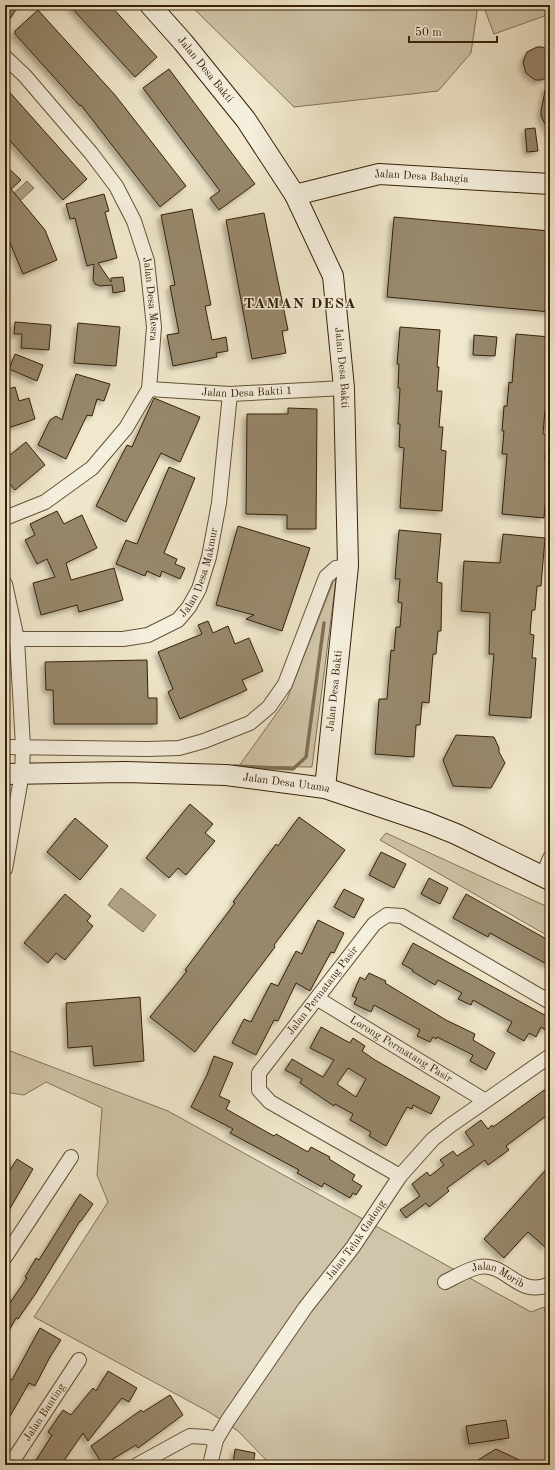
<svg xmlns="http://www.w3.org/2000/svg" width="555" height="1470" font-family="'Old Standard TT',serif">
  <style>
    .green { fill: #d0c5aa; stroke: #837358 }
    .water { fill: #b1a488; stroke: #807054 }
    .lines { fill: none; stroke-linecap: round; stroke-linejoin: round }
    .stream { stroke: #807054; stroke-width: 3.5 }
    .building { fill: #97886c; stroke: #362105; fill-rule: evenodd; filter: url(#shadow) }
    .street-casing { stroke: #645237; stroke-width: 16 }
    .secondary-casing { stroke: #362105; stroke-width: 22 }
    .street { stroke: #f5efde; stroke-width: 14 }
    .secondary { stroke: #f5efde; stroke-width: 20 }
    .labels { text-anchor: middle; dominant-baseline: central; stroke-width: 3; stroke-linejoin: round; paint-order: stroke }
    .street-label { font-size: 11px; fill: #362105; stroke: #f5efde }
    .district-label { font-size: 15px; font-weight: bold; letter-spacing: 1px; fill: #362105; stroke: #f5efde }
  </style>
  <defs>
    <filter id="shadow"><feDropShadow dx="-3.5" dy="3.5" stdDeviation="2" flood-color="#0004"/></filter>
  </defs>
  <rect width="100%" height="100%" fill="#f0e7cc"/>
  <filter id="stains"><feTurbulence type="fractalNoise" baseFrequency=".005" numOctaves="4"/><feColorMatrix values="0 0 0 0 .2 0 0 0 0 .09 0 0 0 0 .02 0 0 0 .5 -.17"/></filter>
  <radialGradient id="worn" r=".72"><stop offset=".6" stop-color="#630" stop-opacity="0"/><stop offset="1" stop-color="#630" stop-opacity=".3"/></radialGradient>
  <path class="green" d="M190 5H475L477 12 471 53 438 91 294 107Z
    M483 5H550V14L494 34Z
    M337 572 312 767 239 766 287 699Z
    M386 833 550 908V937L380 840Z
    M5 1049 168 1111 531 1312 544 1307 550 1333V1465H268V1462L238 1431 209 1412 34 1317 108 1202 97 1175 102 1108 46 1082 24 1095 5 1092Z"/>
  <path class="water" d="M27 181 34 188 19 202 12 195Z
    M121 888 156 915 143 932 108 905Z"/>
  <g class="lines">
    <path class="stream" d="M234 766 293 769 306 757 324 623"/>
  </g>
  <path class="building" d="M5 5H19L5 26Z
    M69 5H110L157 57 135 77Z
    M38 10 115 95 186 186 160 207 81 105 80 106 15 34V31Z
    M537 47H542L550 50V76L541 80H535L526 73 523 62 527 52Z
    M169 69 255 184 219 210 210 198 220 191 143 88Z
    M546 86 550 87V134L541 116V111Z
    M5 87 87 179 63 200 5 135Z
    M535 128 538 151 527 152 525 129Z
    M5 165 21 180 11 189 45 230 57 260 23 274 10 243 5 247Z
    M104 194 109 211 105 212 117 258 98 263 111 282V278L123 277 125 291 113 293 112 285 100 286 95 284 93 280 94 264 87 266 75 218 70 219 66 204Z
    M192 209 211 305 205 306 212 340 226 337 228 351 216 353 217 357 173 366 167 335 179 333 170 286 175 285 161 215Z
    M264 213 288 330 282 331 286 353 252 359 226 220Z
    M394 217 550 231V312L387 297Z
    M15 322 51 325 49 350 21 348 22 334H14Z
    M78 323 120 327 116 366 74 363Z
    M400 327 440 330 437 367H439L437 391H442L439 427H443L441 450 446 451 442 511 400 508 404 448 399 447 400 424H398L400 388H398L399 364H397Z
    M516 334 550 337V389L548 410H545L543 434 547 435 545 458H549L544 518 502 514 507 454H502L504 431H502L504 406H507L509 382 512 383Z
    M474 335 497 337 495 356 473 355Z
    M15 354 43 365 37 381 9 369Z
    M76 374 110 384 104 401 97 399 92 416 87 415 66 459 38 445 50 420 56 416 62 420Z
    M15 387 19 401 29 398 35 419 5 429V390Z
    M154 398 200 417 180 462 161 453 126 522 96 506 127 445 132 447Z
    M288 408 317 409 316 529H287V515L246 514 247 414H288Z
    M26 442 45 465 15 490 5 478V459Z
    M169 467 195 478 164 553 177 559 175 564 185 568 180 579 162 571 160 577 147 571 145 576 116 564 126 540 137 544Z
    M57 511 64 524 82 515 97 548 66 563 71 580 114 568 123 600 79 612 77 605 41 615 33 583 55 577 47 559 37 564 25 540 35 535 30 524Z
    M238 526 310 548 282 631 246 619 254 615 216 605Z
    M399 530 441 534 437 582 442 583 441 631H438L436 654H433L429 703 422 702 420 725H416L414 757 375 754 379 699H387L391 650 394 651 396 627H400L402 603 398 602 400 579H395Z
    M503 534 545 538 541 586H537L535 610H532L531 621 530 634 534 635 532 658H536L531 718 489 715 494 654H489L490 613 461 611 464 561 500 563Z
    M208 621 213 633 228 626 235 644 249 638 263 671 242 680 247 690 180 719 168 692 173 689 158 652 202 634 198 625Z
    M147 660 148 698H157V724H54L53 690H46L45 662Z
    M456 735 494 737 499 748V752L505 763 491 788 453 786 443 760Z
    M190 804 213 824 205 833 215 841 186 875 178 868 169 878 146 858Z
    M299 817 345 850 274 945 275 947 195 1052 150 1017 187 971 185 970 235 903 233 902 276 844 278 846Z
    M75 818 108 846 80 880 47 852Z
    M381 852 406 864 394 888 369 875Z
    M429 878 448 888 440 904 421 894Z
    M344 889 364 899 354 918 334 907Z
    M65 894 91 916 87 921 93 926 65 960 56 953 48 963 24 943Z
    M466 894 550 941V966L490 933 488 937 453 918Z
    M318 920 344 933 334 953 331 952 310 991 296 983 278 1021 274 1020 256 1055 232 1043 244 1019 251 1022 271 983 278 986 296 951 302 954Z
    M413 943 550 1018 545 1030 541 1027 536 1037 529 1033 524 1041 507 1031 512 1022 473 1000 471 1005 458 999 462 993 438 980 435 985 412 971 413 970 402 964Z
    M369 973 386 981 385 983 446 1020 475 1034 473 1040 495 1053 486 1070 470 1061 473 1055 437 1037 436 1039 433 1037 430 1042 417 1036 420 1030 374 1005 371 1012 354 1004 357 998 352 996 360 977 365 980Z
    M140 997 144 1061 94 1066 92 1046 68 1048 66 1003Z
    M321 1027 350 1043 353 1038 365 1046 362 1051 375 1060 440 1097 431 1114 413 1105 412 1109 407 1107 386 1146 369 1136 371 1132 350 1120 353 1114 335 1104 334 1106 300 1083 302 1079 285 1070 292 1059 323 1077 334 1060 310 1048ZM348 1068 366 1079 356 1097 337 1084Z
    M214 1056 233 1063 219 1096 230 1101 226 1109 274 1136 276 1134 308 1152 311 1147 330 1157 329 1159 355 1175 352 1180 362 1186 356 1195 353 1193 350 1198 324 1183 322 1187 297 1173 299 1170 230 1133 233 1129 191 1107 207 1075Z
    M550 1086V1113L506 1146 509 1150 488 1165 485 1160 447 1188 449 1191 429 1207 426 1203 406 1218 400 1210 420 1196 412 1184 427 1172 430 1176 444 1165 440 1160 453 1151 457 1156 474 1145 465 1132 481 1120 488 1129 492 1125 493 1127Z
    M17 1159 33 1169 5 1217V1178Z
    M550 1165V1241L545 1247 528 1232 504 1258 484 1239Z
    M80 1194 93 1204 81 1221H80L36 1293 18 1319 16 1318 5 1338V1310L27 1278 25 1277 36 1258 39 1260Z
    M40 1328 61 1340 50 1357 35 1386 29 1383 5 1425V1376L12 1380Z
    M108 1371 137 1388 129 1402 122 1398 88 1441 83 1433 61 1465H33L52 1435 48 1432 63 1410 71 1415 93 1388 96 1391Z
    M170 1395 183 1415 138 1448 136 1445 103 1465 91 1446 141 1410 143 1412Z
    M506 1420 509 1438 469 1444 466 1426Z
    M235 1449 255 1453 253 1465H233Z
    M496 1449 530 1465H470Z"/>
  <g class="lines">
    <g class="street-casing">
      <g id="street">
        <path id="s1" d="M5 57 25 76 91 153 116 186 134 221 147 261 154 327 149 389 126 428 92 468 45 502 5 518"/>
        <path id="s2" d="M149 389 230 394 344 388"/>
        <path d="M5 584 17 639 23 747 22 773 5 869"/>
        <path id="s3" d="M5 639H123L148 635 178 620 189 607 199 589 209 557 219 503 230 394"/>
        <path d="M5 747 147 749 179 748 204 741 250 723 269 707 285 684 326 577 336 568 348 566"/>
        <path d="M543 876 550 858"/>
        <path id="s4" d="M318 999 484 1100"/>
        <path id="s5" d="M400 1176 270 1102 259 1090V1073L374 924 387 915 402 916 550 1002"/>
        <path d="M5 1257 71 1157"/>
        <path id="s6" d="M445 1282C455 1277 468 1269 479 1267 507 1262 518 1299 550 1284"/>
        <path id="s7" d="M10 1465 79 1360"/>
        <path d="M137 1465 190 1436 207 1437 216 1440"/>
        <path id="s8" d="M210 1465 216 1440 228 1420 305 1308 353 1247 400 1176 433 1139 451 1125 550 1056"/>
      </g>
    </g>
    <g class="secondary-casing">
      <g id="secondary">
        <path id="s9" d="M150 5 183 42 246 120 295 195 333 276 344 388 348 566 325 788"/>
        <path id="s10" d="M295 195 379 174 550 184"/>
        <path id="s11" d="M5 774 125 772 226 775 325 788 426 822 456 834 550 880"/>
      </g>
    </g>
    <use href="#street" class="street"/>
    <use href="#secondary" class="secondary"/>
  </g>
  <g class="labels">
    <g class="street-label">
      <text stroke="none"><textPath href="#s9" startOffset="85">Jalan Desa Bakti</textPath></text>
      <text stroke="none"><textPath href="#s10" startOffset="129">Jalan Desa Bahagia</textPath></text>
      <text stroke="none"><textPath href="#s1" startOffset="290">Jalan Desa Mesra</textPath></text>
      <text stroke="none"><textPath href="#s9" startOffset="421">Jalan Desa Bakti</textPath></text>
      <text stroke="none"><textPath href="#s2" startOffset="98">Jalan Desa Bakti 1</textPath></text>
      <text stroke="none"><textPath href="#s3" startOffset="230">Jalan Desa Makmur</textPath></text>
      <text transform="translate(335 691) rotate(-84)">Jalan Desa Bakti</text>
      <text stroke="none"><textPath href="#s11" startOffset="282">Jalan Desa Utama</textPath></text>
      <text stroke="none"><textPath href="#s5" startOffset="287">Jalan Permatang Pasir</textPath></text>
      <text stroke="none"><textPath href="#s4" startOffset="97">Lorong Permatang Pasir</textPath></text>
      <text stroke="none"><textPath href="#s8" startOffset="270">Jalan Teluk Gadong</textPath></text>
      <text stroke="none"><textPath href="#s6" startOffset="58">Jalan Morib</textPath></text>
      <text stroke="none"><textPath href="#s7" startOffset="63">Jalan Banting</textPath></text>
    </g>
    <g class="district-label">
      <text x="300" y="304">TAMAN DESA</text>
    </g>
  </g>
  <rect width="555" height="1470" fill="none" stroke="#f0e7cc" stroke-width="20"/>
  <rect x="6" y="6" width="543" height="1458" fill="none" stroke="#362105" stroke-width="2"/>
  <rect x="10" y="10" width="535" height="1450" fill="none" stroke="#362105"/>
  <path d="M409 36v6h88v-6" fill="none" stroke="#362105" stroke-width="2"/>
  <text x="415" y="36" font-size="12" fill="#362105" stroke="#f5efde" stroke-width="3" paint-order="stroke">50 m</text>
  <rect width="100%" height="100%" filter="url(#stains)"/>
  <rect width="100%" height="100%" fill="url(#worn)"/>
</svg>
